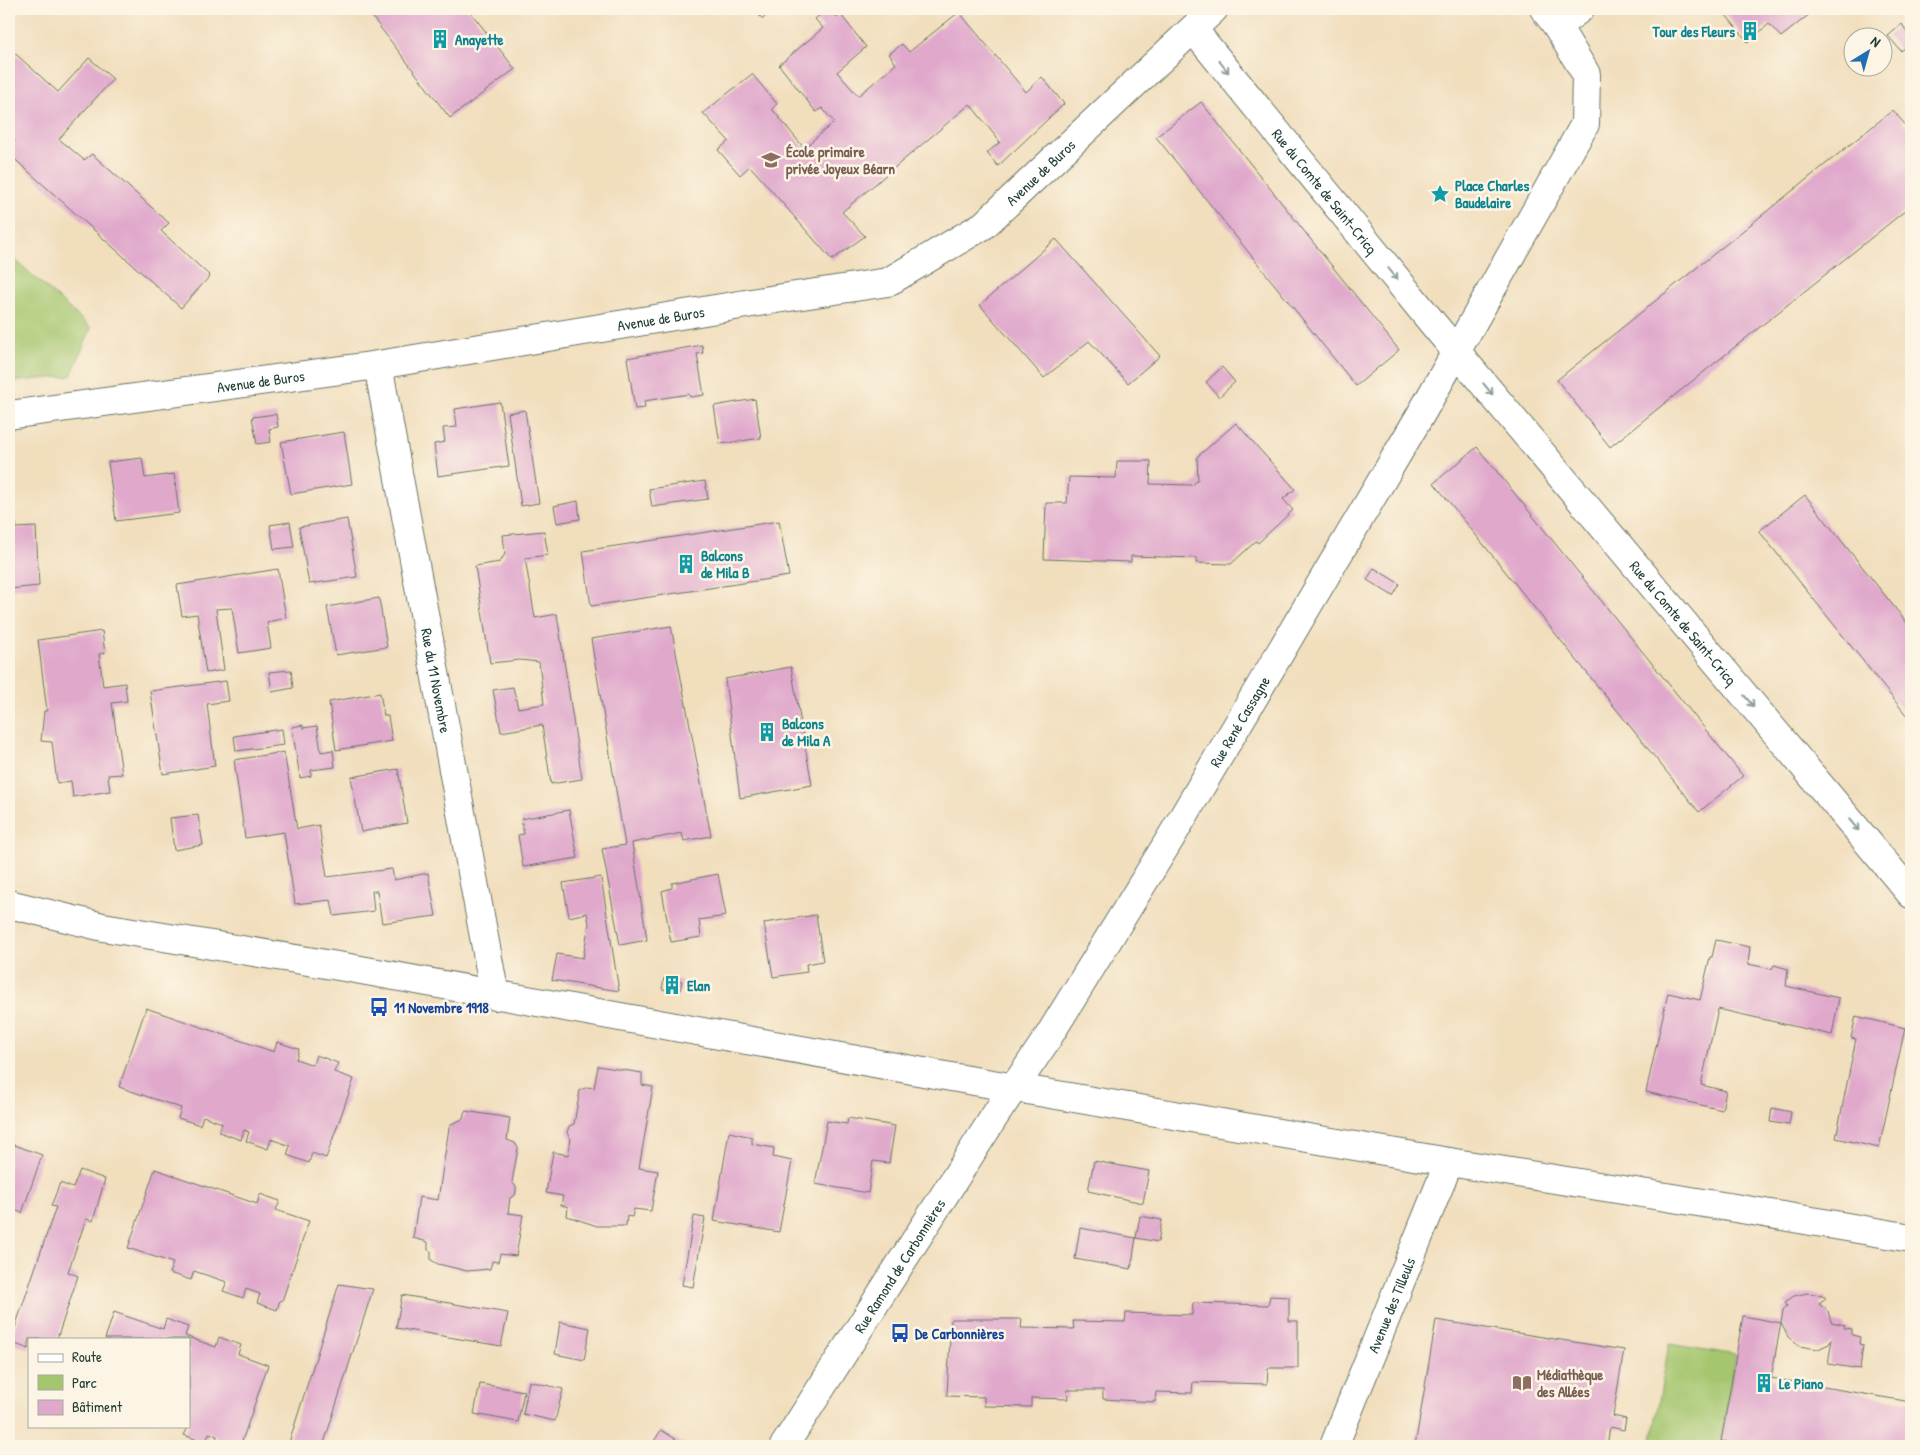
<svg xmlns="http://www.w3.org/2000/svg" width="1920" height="1455" font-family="'Patrick Hand',sans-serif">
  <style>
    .green { fill: #a5c66e; stroke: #628251 }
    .building { fill: #e0a9cc }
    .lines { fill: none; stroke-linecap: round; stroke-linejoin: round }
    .minor-casing { stroke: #687564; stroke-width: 30 }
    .tertiary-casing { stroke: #687564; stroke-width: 30 }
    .minor { stroke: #fff; stroke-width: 28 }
    .tertiary { stroke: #fff; stroke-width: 28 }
    .oneway { stroke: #8f9e9a }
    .labels { text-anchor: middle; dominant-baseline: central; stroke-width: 5; stroke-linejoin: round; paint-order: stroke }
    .culture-label { font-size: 15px; font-weight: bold; fill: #0d838f; stroke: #fcf5e5; text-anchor: start }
    .education-label { font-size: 15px; font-weight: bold; fill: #785e54; stroke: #fcf5e5; text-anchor: start }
    .street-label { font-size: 15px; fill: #1f3d34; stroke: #fcf5e5 }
    .transit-label { font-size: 15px; font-weight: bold; fill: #164399; stroke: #fcf5e5; text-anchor: start }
  </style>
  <rect width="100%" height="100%" fill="#fcf5e5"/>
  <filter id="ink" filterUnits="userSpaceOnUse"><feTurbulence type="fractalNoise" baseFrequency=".02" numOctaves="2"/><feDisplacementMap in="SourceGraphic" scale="10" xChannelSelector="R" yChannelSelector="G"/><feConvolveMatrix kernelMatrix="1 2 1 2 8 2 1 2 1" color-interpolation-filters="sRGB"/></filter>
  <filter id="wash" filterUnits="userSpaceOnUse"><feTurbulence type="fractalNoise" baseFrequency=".0096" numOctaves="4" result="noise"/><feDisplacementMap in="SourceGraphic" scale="20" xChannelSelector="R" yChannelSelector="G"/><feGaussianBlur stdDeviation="1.12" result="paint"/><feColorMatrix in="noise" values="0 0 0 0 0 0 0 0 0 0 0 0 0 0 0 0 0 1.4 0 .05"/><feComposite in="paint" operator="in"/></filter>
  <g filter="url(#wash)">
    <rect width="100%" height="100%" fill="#f1debd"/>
    <path class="green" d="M9 254 91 328 71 376 9 382Z
      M1669 1344 1736 1355 1720 1446H1651Z"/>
    <g id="blocks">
      <path class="building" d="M366 9H468L515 69 450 118Z
        M752 9H772L763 19Z
        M827 9H830L837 17 841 15 866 47 837 72 858 96 896 64 889 54 902 44 909 52 959 12 1026 92 1042 77 1064 104 998 166 987 153 1000 142 970 104 842 212 865 236 832 260 750 166 740 175 718 150 729 141 703 113 752 74 777 104 772 109 804 148 834 122 822 108 816 112 779 65 823 28 815 19Z
        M1721 9H1816L1781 37 1769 24 1748 42Z
        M1902 24 1911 39V43L1901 51 1888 36Z
        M9 48 58 92 89 58 113 79 59 139 84 160 92 154 169 223 161 231 210 276 181 308 9 154V147L15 140 9 134Z
        M1201 102 1399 350 1356 386 1156 137Z
        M1893 110 1911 132V206L1610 447 1557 380Z
        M1056 239 1160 356 1128 383 1089 341 1044 378 980 305Z
        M702 345 703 353 697 354 704 395 690 397 689 394 644 401 645 408 635 409 627 358Z
        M1222 367 1235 382 1219 397 1206 382Z
        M755 399 761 438 720 444 714 406Z
        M500 402 509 466 438 476 434 444 445 442 443 428 457 427 455 409Z
        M525 410 539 503 521 506 508 413Z
        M276 414 278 427 269 429 271 442 257 444 252 417Z
        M1236 423 1295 489 1283 499 1293 510 1258 543 1256 541 1231 564 1196 563V558L1131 556V562L1044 559 1046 503H1067L1069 477 1116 478 1117 461H1151L1150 484 1192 485 1198 480 1197 457Z
        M344 432 352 484 291 494 281 442Z
        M1477 447 1743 776 1699 812 1434 483Z
        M142 458 145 478 174 474 179 513 116 521 108 462Z
        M705 481 708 499 652 507 649 489Z
        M1805 495 1911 628V721L1759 531Z
        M578 501 580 519 557 523 554 506Z
        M347 519 357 577 309 584 299 527Z
        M779 521 789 576 591 606 583 551Z
        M290 522 294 547 274 549 270 525Z
        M9 523H16V528L36 527 39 586 9 589Z
        M544 531 548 555 525 558 535 618 557 614 582 779 551 784 542 725 501 732 493 690 513 687 518 708 544 704 539 662 520 660 490 663 475 566 500 562 505 554 503 535Z
        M1374 568 1400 584 1393 596 1367 580Z
        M278 569 286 618 267 622 271 648 239 653 232 608 216 609 224 670 206 673 197 614 182 616 177 585Z
        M379 598 387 647 336 655 327 607Z
        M671 626 711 836 684 841 682 833 632 843 647 940 620 945 602 849 625 845 591 639Z
        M102 631 105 653 99 654 103 686 125 683 127 701 112 703 122 774 108 775 110 791 73 797 71 781 57 783 52 742 41 741 44 711H47L38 640Z
        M791 667 812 785 740 798 725 679Z
        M291 670 293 688 272 692 269 672Z
        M226 681 229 701 207 704 215 766 163 774 150 691Z
        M380 693 384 716H388L392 741 336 750 329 702Z
        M303 725V728L317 726 321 752 333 750 335 767 311 770V776L300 778 292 727Z
        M282 729 284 745 236 751 234 736Z
        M284 752 297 829 319 825 327 877 392 869 394 880 428 873 436 916 382 923 377 891H372L374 911 334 916 331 900 295 904 284 832 245 838 234 760Z
        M398 769 407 823 361 832 351 777Z
        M569 810 578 858 523 867 518 835 524 834 521 819Z
        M198 815 203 845 174 850 170 818Z
        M718 874 726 916 699 920 701 937 671 942 662 891 672 888V883Z
        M601 877 619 991 552 980 557 954 583 958 589 923 587 913 569 917 563 883Z
        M816 915 823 961 806 964 807 972 773 977 764 923Z
        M1716 940 1750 947 1748 964 1772 969 1774 965 1788 969 1786 986 1839 998 1832 1035 1718 1009 1701 1085 1726 1091 1722 1110 1646 1092 1668 993 1700 1000 1710 957H1712Z
        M664 978 682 981 680 992 662 989Z
        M146 1008 274 1052 277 1042 299 1049 296 1059 313 1065 316 1055 338 1063 334 1072 354 1079 326 1158 312 1153 309 1163 287 1155 290 1146 271 1139 268 1149 246 1141 249 1132 244 1130 241 1140 219 1132 222 1123 203 1116 200 1125 178 1118 181 1108 119 1087Z
        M1856 1016 1905 1028 1879 1148 1836 1138 1856 1039 1851 1038Z
        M598 1066 642 1073V1085L653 1087 639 1168 658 1171 651 1211 634 1209 632 1217 627 1216 626 1226H597L567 1216 568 1207 561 1205 563 1196 546 1193 553 1152 568 1155 571 1139 567 1133 569 1126 574 1124 580 1090 588 1087 594 1088Z
        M1772 1108 1791 1112 1789 1125 1770 1122Z
        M465 1111 510 1118 507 1140 515 1143 518 1148 512 1182 516 1187V1191L515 1195 510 1198 508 1213 523 1215 516 1256 500 1254 498 1262 492 1261 490 1269 467 1271 438 1264 431 1260V1251L428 1250V1242L413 1238 419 1197 438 1200 449 1128 451 1124 463 1119Z
        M848 1118 895 1126 889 1163 873 1161 868 1193 815 1184 827 1121 847 1124Z
        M729 1132 752 1137V1144L774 1148 773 1157 792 1161 779 1232 714 1221Z
        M9 1143 42 1155 22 1213 9 1208Z
        M1094 1161 1149 1171 1143 1203 1088 1191Z
        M155 1169 257 1204 260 1194 280 1201 276 1210 309 1221 282 1301 280 1300 277 1310 257 1303 260 1294 246 1289 243 1298 223 1291 227 1282 194 1271 191 1280 169 1273 173 1263 128 1248Z
        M80 1170 105 1179 93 1221 86 1219 68 1272 78 1276 57 1339H29V1349L10 1342 56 1207 51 1206 60 1183 73 1188Z
        M694 1216 705 1218 693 1287 682 1285Z
        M1140 1216 1162 1220 1158 1242 1136 1238Z
        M1080 1228 1136 1238 1131 1269 1075 1259Z
        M339 1284 373 1289 323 1446H288Z
        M1807 1293 1815 1294 1825 1297 1826 1299 1819 1304 1828 1311 1831 1322 1845 1325 1844 1328 1852 1329V1335L1860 1337 1859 1344 1863 1345 1860 1369 1828 1364 1832 1339 1829 1344 1818 1349 1799 1346 1788 1337 1781 1323 1783 1310 1787 1306 1785 1302 1794 1296Z
        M402 1295 508 1313 501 1346 396 1328Z
        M1270 1296 1289 1297V1321H1298V1368H1268L1267 1384 1193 1382 1192 1393 1156 1392 1155 1402 1103 1399V1390H1067L1068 1399 1031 1398V1407L984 1406V1397L947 1396 951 1319H1022L1021 1328 1074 1329 1073 1321 1125 1322 1126 1313 1192 1315 1193 1303 1268 1305Z
        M114 1312 163 1329 166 1319 188 1327 185 1336 216 1347 219 1337 241 1345 238 1354 268 1365 241 1444 238 1446H214L217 1436 209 1433 206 1443 184 1435 189 1426V1339H105Z
        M1743 1316 1781 1323 1771 1378 1911 1402V1446H1752L1721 1441Z
        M1436 1320 1624 1350 1613 1416 1626 1419 1624 1430 1610 1427 1607 1446H1415Z
        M560 1322 590 1328 584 1360 555 1354Z
        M529 1381 563 1389 555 1421 523 1414Z
        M480 1384 524 1391 518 1422 474 1414Z
        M661 1430 687 1446H651Z"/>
    </g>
  </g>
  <g filter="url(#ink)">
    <use href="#blocks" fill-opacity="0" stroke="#687564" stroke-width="1"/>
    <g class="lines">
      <g class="minor-casing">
        <g id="minor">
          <path d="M1557 26 1580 9"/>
          <path id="s1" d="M1193 29 1435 326 1911 894"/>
          <path id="s2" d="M378 365 495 996"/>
          <path id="s3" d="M1334 1446 1449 1162"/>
        </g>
      </g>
      <g class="tertiary-casing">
        <g id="tertiary">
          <path id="s4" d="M9 415 378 365 776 299 888 282 984 225 1214 9"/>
          <path d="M9 904 103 927 350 968 951 1077 1449 1162 1747 1210 1911 1238"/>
          <path id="s5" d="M784 1446 998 1111 1047 1039 1170 839 1421 414 1585 124 1586 74 1557 26 1544 9"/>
        </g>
      </g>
      <use href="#minor" class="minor"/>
      <use href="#tertiary" class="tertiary"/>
    </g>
    <defs><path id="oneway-shaft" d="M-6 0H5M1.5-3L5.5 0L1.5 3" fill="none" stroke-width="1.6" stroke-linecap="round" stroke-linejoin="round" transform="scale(1.25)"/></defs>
    <g class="oneway">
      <use href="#oneway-shaft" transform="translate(1224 67) rotate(51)"/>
      <use href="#oneway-shaft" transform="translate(1393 274) rotate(51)"/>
      <use href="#oneway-shaft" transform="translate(1488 389) rotate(50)"/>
      <use href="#oneway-shaft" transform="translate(1749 701) rotate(50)"/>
      <use href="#oneway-shaft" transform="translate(1854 825) rotate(50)"/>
    </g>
  </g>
  <defs>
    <g id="building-bare" transform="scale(1.5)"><path d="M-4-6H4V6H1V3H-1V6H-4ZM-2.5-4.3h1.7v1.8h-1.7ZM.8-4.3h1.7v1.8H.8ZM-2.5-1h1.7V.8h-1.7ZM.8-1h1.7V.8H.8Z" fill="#0f9aa8" stroke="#fcf5e5" stroke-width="2.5" paint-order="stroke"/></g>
    <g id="school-bare" transform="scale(1.5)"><path d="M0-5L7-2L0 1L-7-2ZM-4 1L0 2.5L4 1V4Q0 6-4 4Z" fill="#8d6e63" stroke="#fcf5e5" stroke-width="2.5" paint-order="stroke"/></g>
    <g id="sight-bare" transform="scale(1.5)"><path d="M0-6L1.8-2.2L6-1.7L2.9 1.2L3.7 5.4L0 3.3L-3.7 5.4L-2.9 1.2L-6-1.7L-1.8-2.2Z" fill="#0f9aa8" stroke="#fcf5e5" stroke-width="2.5" paint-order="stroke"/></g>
    <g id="bus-bare" transform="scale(1.5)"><path d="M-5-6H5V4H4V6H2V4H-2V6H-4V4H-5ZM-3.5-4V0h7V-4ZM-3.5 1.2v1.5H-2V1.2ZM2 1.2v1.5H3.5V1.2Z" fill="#1a4fb4" stroke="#fcf5e5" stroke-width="2.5" paint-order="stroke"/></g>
    <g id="library-bare" transform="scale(1.5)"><path d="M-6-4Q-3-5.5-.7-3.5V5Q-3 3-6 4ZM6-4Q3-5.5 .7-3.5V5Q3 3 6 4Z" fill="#8d6e63" stroke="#fcf5e5" stroke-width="2.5" paint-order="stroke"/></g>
  </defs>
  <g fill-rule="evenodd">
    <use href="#building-bare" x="1750" y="31"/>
    <use href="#building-bare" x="440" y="39"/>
    <use href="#school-bare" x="771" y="160"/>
    <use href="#sight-bare" x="1440" y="194"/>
    <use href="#building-bare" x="686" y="564"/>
    <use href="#building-bare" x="767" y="732"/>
    <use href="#building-bare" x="672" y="985"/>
    <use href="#bus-bare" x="379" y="1007"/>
    <use href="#bus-bare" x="900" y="1333"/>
    <use href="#library-bare" x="1522" y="1383"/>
    <use href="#building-bare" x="1764" y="1383"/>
  </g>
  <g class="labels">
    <g class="culture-label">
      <text x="1735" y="31" text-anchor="end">Tour des Fleurs</text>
      <text x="455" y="39">Anayette</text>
      <text x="1455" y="185">Place Charles<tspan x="1455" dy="17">Baudelaire</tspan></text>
      <text x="701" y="555">Balcons<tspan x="701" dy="17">de Mila B</tspan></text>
      <text x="782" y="723">Balcons<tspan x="782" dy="17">de Mila A</tspan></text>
      <text x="687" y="985">Elan</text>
      <text x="1779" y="1383">Le Piano</text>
    </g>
    <g class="education-label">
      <text x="786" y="151">École primaire<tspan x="786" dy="17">privée Joyeux Béarn</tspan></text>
      <text x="1537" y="1374">Médiathèque<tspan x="1537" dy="17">des Allées</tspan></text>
    </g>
    <g class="street-label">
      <text stroke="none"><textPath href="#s4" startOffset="1078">Avenue de Buros</textPath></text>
      <text stroke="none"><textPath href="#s1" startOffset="209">Rue du Comte de Saint-Cricq</textPath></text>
      <text stroke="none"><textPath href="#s4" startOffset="659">Avenue de Buros</textPath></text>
      <text stroke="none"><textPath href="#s4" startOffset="254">Avenue de Buros</textPath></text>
      <text stroke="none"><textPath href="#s1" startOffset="770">Rue du Comte de Saint-Cricq</textPath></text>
      <text stroke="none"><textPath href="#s2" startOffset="321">Rue du 11 Novembre</textPath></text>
      <text stroke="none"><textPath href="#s5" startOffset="856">Rue René Cassagne</textPath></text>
      <text stroke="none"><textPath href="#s5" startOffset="214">Rue Ramond de Carbonnières</textPath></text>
      <text stroke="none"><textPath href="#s3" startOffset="152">Avenue des Tilleuls</textPath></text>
    </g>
    <g class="transit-label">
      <text x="394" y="1007">11 Novembre 1918</text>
      <text x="915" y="1333">De Carbonnières</text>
    </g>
  </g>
  <rect width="1920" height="1455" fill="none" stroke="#fcf5e5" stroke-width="30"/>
  <rect x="28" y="1338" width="162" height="90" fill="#fcf5e5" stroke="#a4ab9e"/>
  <rect x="38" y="1354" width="25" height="8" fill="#ffffff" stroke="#a4ab9e"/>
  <text x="72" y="1362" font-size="15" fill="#1f3d34">Route</text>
  <rect x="38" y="1375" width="25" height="15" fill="#a5c66e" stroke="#a4ab9e"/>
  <text x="72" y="1388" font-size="15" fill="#1f3d34">Parc</text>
  <rect x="38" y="1400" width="25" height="15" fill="#e0a9cc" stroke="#a4ab9e"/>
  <text x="72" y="1412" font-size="15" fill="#1f3d34">Bâtiment</text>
  <g transform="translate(1868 52) rotate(37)"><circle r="24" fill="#fcf5e5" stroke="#a4ab9e"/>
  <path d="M0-4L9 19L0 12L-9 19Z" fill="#1f6fb2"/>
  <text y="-8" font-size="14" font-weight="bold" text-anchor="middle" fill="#1f3d34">N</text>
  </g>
</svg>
